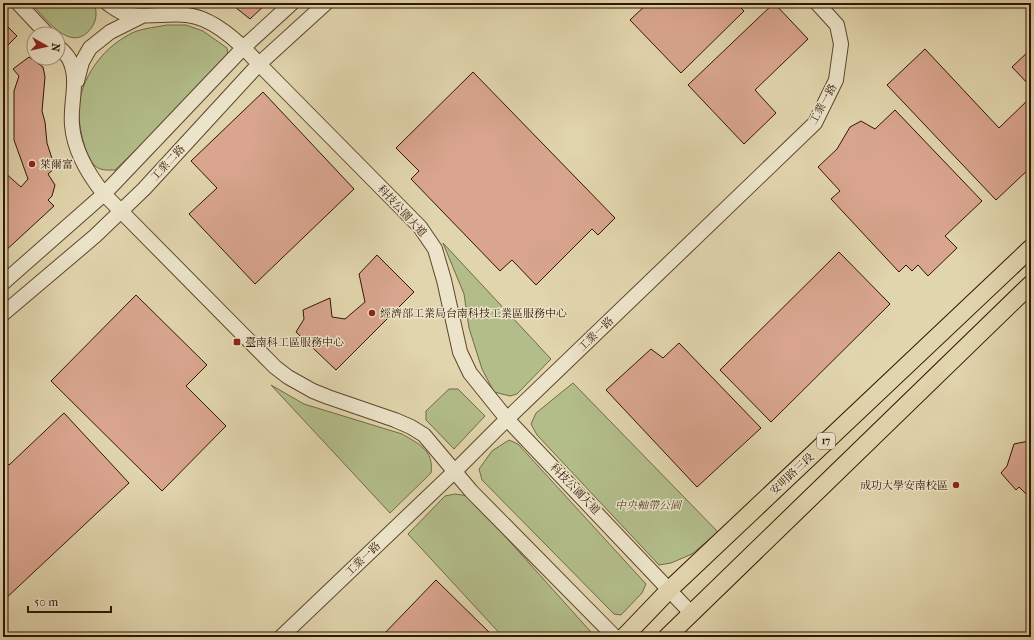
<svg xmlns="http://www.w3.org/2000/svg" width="1034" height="640" font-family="'IM FELL French Canon','Noto Serif TC',serif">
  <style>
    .green { fill: #b2bd8a; stroke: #726a46 }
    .building { fill: #d9a58f; stroke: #321602 }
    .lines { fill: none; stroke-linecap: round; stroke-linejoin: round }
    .minor-casing { stroke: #5e462d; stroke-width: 16 }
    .major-casing { stroke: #321602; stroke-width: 19 }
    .minor { stroke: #ece4ca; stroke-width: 14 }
    .major { stroke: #e1d5ad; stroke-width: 17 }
    .poi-dot { fill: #8f2418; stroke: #ece4ca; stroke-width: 1.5 }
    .labels { text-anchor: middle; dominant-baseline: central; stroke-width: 3; stroke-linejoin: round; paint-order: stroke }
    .shield { fill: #ece4ca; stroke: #6a543e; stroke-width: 1 }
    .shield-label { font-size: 10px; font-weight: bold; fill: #321602 }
    .street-label { font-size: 11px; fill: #321602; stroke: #ece4ca }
    .poi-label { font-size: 11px; fill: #321602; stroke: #ece4ca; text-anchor: start }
    .park-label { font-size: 11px; font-style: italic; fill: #58482b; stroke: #ece4ca }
  </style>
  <rect width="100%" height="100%" fill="#e1d5ad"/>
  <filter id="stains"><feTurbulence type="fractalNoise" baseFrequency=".005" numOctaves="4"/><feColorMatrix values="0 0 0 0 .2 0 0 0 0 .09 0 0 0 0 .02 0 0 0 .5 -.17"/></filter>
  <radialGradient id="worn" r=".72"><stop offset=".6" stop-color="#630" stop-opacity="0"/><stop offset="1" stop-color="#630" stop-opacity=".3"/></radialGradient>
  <path class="green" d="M31 3H94C97 11 97 19 92 27 72 56 46 19 31 3Z
    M167 25H186L203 31 227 48 228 57 223 66 115 170C108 170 101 171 95 166 83 154 76 115 80 99 83 83 92 67 102 56 109 47 127 34 137 31 146 28 157 27 167 25Z
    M443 243 551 359 517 394 510 396 494 392 482 369 469 328 464 294Z
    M573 383 718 532 692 554 671 563 659 565 537 435 531 424 536 413Z
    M271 385 304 404 402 434C419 444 434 450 431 473L390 513Z
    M449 389H458L485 416 454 449 426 420V411Z
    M509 440 518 444 646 584 642 593 621 615 614 614 482 480 479 469 492 451Z
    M455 494 469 496 590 631 589 637H503L408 534 445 496Z"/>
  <path class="building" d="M230 3H267L250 19Z
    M648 3H736L744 11 681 73 630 20Z
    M774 3 808 39 755 90 776 113 744 144 688 85Z
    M3 22 17 36 3 50Z
    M925 49 999 128 1031 97V167L996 200 887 85Z
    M1031 49V87L1012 67Z
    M29 57 43 67 45 77 42 111 45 122 47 143 55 168 48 174 55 185 52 196 48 200 54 206 3 253V159L8 165 4 172 21 187 28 179 14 140V91L19 76 13 69Z
    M473 72 615 218 598 235 592 229 536 285 512 260 500 271 411 179 419 171 396 148Z
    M263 92 354 189 255 284 189 214 217 188 191 161Z
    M895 110 982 201 945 236 957 248 928 276 918 265 912 271 906 265 899 272 831 199 840 191 818 167 837 149 850 127 861 121 875 129Z
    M839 252 890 304 771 422 720 370Z
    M377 255 414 292 336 370 296 332 304 319 303 310 330 298 332 317 345 319 365 302 359 274Z
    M136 295 207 365 186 386 226 426 162 491 51 381Z
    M679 343 761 428 697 487 606 390 651 349 663 358Z
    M64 413 129 483 3 601V459L9 465Z
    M1029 441 1031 443V499L1019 487 1016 490 1001 473 1007 466 1014 444Z
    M436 580 494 637H381Z"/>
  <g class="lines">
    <g class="minor-casing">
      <path id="minor" d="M18 3 47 34
        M107 3C113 7 119 12 126 14 146 18 167 13 187 15 215 18 242 45 259 64L420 227 435 249 444 280 460 352 470 373 507 419 691 613
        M58 46C62 51 68 55 70 61 79 81 70 103 72 125 74 151 88 174 104 194L275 367 288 377 313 391 328 397 395 420 411 427 424 435 471 491 615 637
        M77 81 82 62 90 48 110 32 142 16
        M3 283 104 194 244 47 292 3
        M3 314 95 236 144 189 259 64 326 3
        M281 637 455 471 507 419 815 123 836 80 841 44 837 25 817 3"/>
    </g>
    <g class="major-casing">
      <path id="major" d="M624 637 670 589 1031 248
        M667 637 1031 284"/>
    </g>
    <use href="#minor" class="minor"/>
    <use href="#major" class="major"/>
  </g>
  <g class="poi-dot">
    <circle cx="32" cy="164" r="4"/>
    <circle cx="372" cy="313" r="4"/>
    <rect x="233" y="338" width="8" height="8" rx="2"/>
    <circle cx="956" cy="485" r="4"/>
  </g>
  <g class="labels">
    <rect class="shield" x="817" y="433" width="18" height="16" rx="3"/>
    <g class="shield-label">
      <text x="826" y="441">17</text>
    </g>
    <g class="street-label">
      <text transform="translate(823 104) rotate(-61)">工業一路</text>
      <text transform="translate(168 163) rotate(-47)">工業二路</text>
      <text transform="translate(402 211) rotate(47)">科技公園大道</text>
      <text transform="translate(596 334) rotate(-44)">工業一路</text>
      <text transform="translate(792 474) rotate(-43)">安明路三段</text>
      <text transform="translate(575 489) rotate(46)">科技公園大道</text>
      <text transform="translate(363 559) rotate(-44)">工業一路</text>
    </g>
    <g class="poi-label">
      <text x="40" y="164">萊爾富</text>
      <text x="380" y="313">經濟部工業局台南科技工業區服務中心</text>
      <text x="245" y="342">臺南科工區服務中心</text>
      <text x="948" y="485" text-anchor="end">成功大學安南校區</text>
    </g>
    <g class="park-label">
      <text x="648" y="505">中央軸帶公園</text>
    </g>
  </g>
  <rect width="1034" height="640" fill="none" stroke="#e1d5ad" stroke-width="16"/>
  <rect x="4" y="4" width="1026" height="632" fill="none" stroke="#321602" stroke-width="2"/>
  <rect x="8" y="8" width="1018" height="624" fill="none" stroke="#321602"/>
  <g transform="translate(46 46) rotate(98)"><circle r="19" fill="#ece4ca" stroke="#a2927a"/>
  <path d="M0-3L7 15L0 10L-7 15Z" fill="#8f2418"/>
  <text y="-6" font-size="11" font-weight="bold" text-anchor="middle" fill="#321602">N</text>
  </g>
  <path d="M28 606v6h83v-6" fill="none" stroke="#321602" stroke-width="2"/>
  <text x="34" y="606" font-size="12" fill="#321602" stroke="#ece4ca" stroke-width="3" paint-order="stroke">50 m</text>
  <rect width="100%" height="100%" filter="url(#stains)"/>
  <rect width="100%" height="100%" fill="url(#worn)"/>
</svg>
